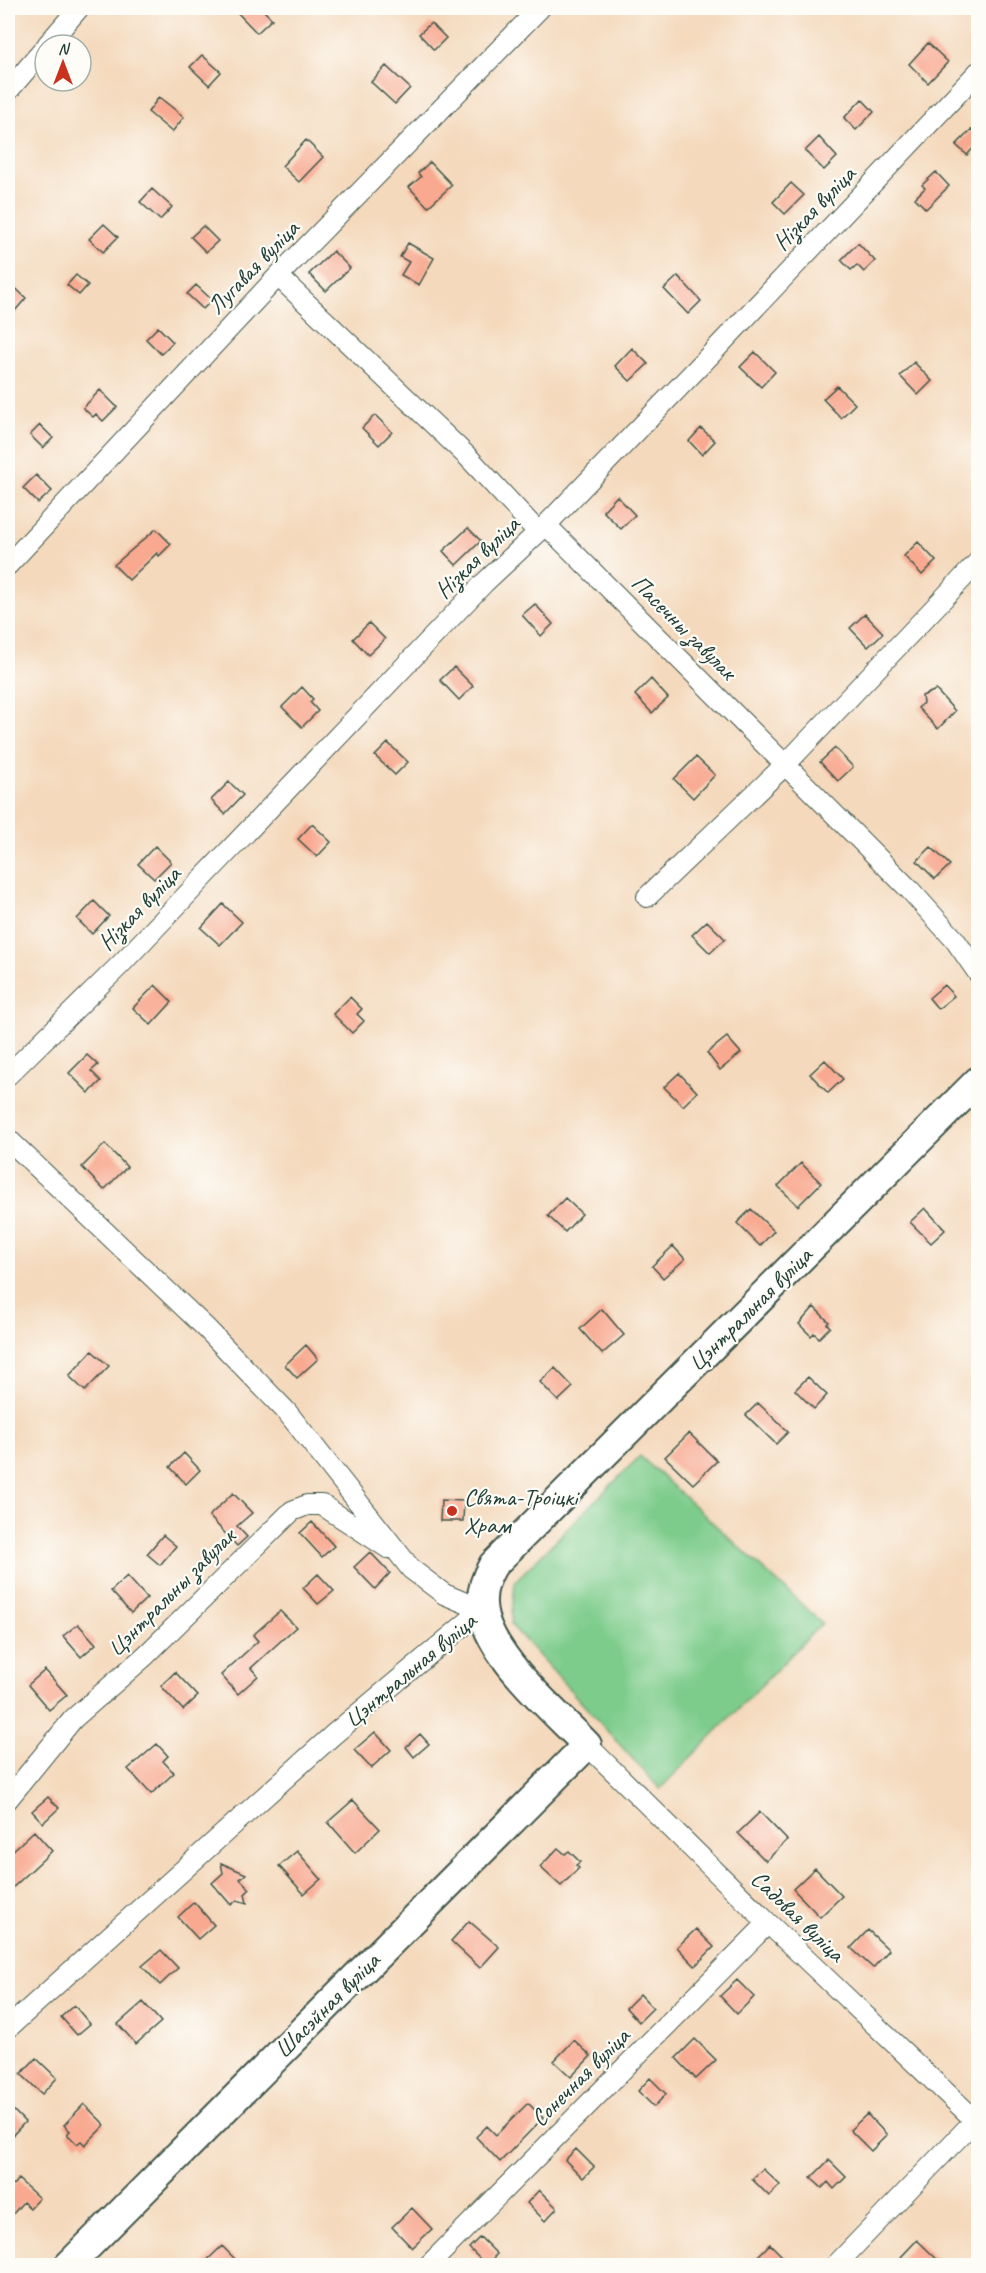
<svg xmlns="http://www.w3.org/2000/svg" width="986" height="2273" font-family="Caveat,sans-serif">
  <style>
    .green { fill: #7dcc8b; stroke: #4e8460; stroke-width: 1.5 }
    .building { fill: #f8a990 }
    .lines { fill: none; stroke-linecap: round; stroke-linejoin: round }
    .street-casing { stroke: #3f5448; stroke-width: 22 }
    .secondary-casing { stroke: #3f5448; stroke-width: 32 }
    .street { stroke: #fff; stroke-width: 20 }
    .secondary { stroke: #fff; stroke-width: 28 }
    .poi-dot { fill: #c8321e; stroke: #fdfcf7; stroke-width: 2 }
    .labels { text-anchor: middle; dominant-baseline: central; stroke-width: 4.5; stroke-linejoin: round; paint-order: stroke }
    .street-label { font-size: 24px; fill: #1f3d34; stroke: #fdfcf7 }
    .poi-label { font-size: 24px; fill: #1f3d34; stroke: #fdfcf7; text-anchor: start }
  </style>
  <rect width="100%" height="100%" fill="#fdfcf7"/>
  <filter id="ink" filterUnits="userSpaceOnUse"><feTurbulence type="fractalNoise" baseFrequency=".0167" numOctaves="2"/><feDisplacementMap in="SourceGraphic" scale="12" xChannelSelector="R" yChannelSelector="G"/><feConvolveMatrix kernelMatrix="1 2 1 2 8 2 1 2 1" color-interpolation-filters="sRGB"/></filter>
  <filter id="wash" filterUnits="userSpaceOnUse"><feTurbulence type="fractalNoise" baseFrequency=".008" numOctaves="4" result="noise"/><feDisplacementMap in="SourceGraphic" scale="24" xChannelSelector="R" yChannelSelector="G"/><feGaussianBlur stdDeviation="1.35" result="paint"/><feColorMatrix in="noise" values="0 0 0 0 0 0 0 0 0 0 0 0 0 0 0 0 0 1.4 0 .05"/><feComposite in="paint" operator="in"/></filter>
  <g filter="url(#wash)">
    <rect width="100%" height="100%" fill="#f4d9bc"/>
    <path class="green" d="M640 1456 822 1623 660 1789 511 1625 515 1581Z"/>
    <g id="blocks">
      <path class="building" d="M233 8H261L272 19 257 33Z
        M431 23 446 38 434 50 419 34Z
        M928 43 948 62 928 83 909 64Z
        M202 55 221 72 209 85 190 67Z
        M386 66 410 88 395 104 371 82Z
        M159 97 184 117 172 132 148 112Z
        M862 99 874 112 856 130 844 118Z
        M972 129 978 135V143L967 155 956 145Z
        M819 137 837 157 824 170 805 151Z
        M306 140 323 157 299 182 282 166Z
        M430 162 452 185 428 207 409 187 421 177 418 173Z
        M936 172 949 186 926 209 915 198 925 188 922 185Z
        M791 183 804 195 785 214 773 202Z
        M152 189 172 207 160 220 140 202Z
        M104 224 118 237 103 252 89 239Z
        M203 226 218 241 206 252 191 237Z
        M408 243 434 258 419 285 401 275 409 262 400 257Z
        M858 243 875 261 864 272 857 265 851 270 841 260Z
        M333 251 350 268 326 291 309 274Z
        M76 275 88 285 79 295 67 285Z
        M678 276 701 301 688 314 664 289Z
        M8 281 26 298 8 319Z
        M196 285 212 300 203 309 187 294Z
        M158 327 173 342 161 354 146 339Z
        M632 348 648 364 630 381 615 366Z
        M755 352 775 372 761 387 740 367Z
        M914 362 932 381 918 395 900 376Z
        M837 386 855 404 841 418 823 399Z
        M100 390 117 407 103 421 96 414 93 417 83 408Z
        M375 415 392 432 379 445 362 428Z
        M40 425 53 438 43 448 30 435Z
        M701 428 715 441 702 455 689 441Z
        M36 475 52 491 38 503 23 488Z
        M617 496 635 515 621 529 603 511Z
        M468 528 481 541 456 565 443 551Z
        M156 529 171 544 159 556 157 553 129 580 114 565Z
        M918 542 936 561 922 575 904 556Z
        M535 604 553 624 541 636 522 615Z
        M865 614 883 633 868 647 850 628Z
        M369 623 385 639 368 655 353 639Z
        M454 667 473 686 459 700 440 680Z
        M651 679 668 698 652 713 635 695Z
        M302 687 313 699 310 702 318 711 302 727 282 707Z
        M936 690 955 711 938 729 918 708 923 703 922 696Z
        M388 743 408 762 395 775 375 756Z
        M835 748 853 767 838 781 820 762Z
        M696 757 715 775 693 798 674 779Z
        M229 782 243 795 225 814 211 800Z
        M312 824 331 842 317 857 298 839Z
        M155 846 171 862 154 879 138 864Z
        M931 847 950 865 935 879 917 861Z
        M94 901 109 916 92 934 77 919Z
        M223 904 242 922 220 945 201 928Z
        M707 921 725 939 710 953 692 935Z
        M155 985 172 1002 151 1025 133 1008Z
        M944 985 954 996 938 1009 929 998Z
        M350 997 362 1009 357 1014 364 1021 352 1033 333 1014Z
        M727 1037 741 1053 720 1070 707 1053Z
        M87 1055 98 1065 91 1071 101 1081 89 1093 69 1073Z
        M825 1060 843 1079 828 1093 810 1074Z
        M679 1073 697 1092 683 1106 664 1087Z
        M105 1144 127 1167 104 1190 82 1167Z
        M801 1163 821 1183 798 1206 778 1186Z
        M565 1198 582 1214 565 1232 548 1216Z
        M925 1208 945 1230 931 1243 910 1222Z
        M751 1209 774 1231 760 1246 737 1223Z
        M673 1246 685 1259 663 1278 652 1266Z
        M814 1307 829 1322 827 1324 830 1327 819 1338 814 1333 811 1336 799 1324Z
        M602 1309 624 1335 602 1354 580 1329Z
        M306 1345 318 1359 297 1378 285 1365Z
        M92 1351 109 1366 85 1391 69 1376Z
        M555 1368 573 1387 558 1401 540 1382Z
        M808 1377 827 1395 814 1409 795 1390Z
        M758 1403 788 1432 776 1444 746 1415Z
        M689 1433 717 1461 693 1484 665 1457Z
        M184 1453 200 1470 186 1484 170 1467Z
        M233 1493 252 1513 237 1526 247 1537 237 1546 209 1516Z
        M441 1500 464 1501 463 1521H440Z
        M312 1522 334 1546 322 1557 300 1533Z
        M163 1535 176 1546 160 1565 147 1554Z
        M370 1552 390 1573 375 1589 354 1567Z
        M318 1574 334 1591 318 1604 303 1588Z
        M127 1576 147 1598 131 1613 111 1591Z
        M280 1611 296 1627 251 1668 258 1676 238 1694 221 1675 258 1641 253 1635Z
        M78 1624 96 1644 81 1657 63 1636Z
        M45 1670 67 1695 49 1710 28 1685Z
        M175 1672 198 1696 183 1710 161 1686Z
        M375 1732 391 1750 371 1768 354 1750Z
        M420 1734 429 1744 414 1757 406 1747Z
        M157 1744 168 1756 163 1761 174 1773 151 1794 128 1769Z
        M48 1797 59 1808 43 1823 32 1811Z
        M353 1800 380 1829 355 1853 328 1822Z
        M760 1812 787 1840 766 1861 738 1833Z
        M34 1831 52 1851 8 1892V1855Z
        M558 1848 565 1854 569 1851 580 1862 576 1865 579 1868 561 1886 540 1867Z
        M297 1851 321 1879 304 1894 279 1866Z
        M221 1863 246 1874 240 1879 250 1889 245 1894 247 1903 237 1900 231 1905 212 1883 223 1873Z
        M815 1868 842 1896 820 1917 793 1889Z
        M194 1902 214 1925 198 1939 178 1917Z
        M469 1921 499 1947 480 1968 451 1941Z
        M696 1929 714 1947 695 1966 677 1947Z
        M868 1930 889 1950 873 1968 851 1948Z
        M161 1950 178 1968 160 1985 142 1966Z
        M737 1980 754 1997 737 2014 720 1996Z
        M640 1994 653 2008 639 2022 626 2008Z
        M143 2002 161 2022 136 2044 118 2024Z
        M74 2005 90 2024 77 2035 61 2017Z
        M695 2039 716 2060 696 2079 676 2058Z
        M574 2040 591 2056 571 2077 554 2061Z
        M36 2058 57 2078 42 2094 21 2074Z
        M650 2078 666 2094 654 2107 638 2091Z
        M528 2103 543 2118 500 2162 476 2137 487 2126 496 2135Z
        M84 2104 105 2125 85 2145 81 2141 77 2144 67 2134 70 2131 64 2125Z
        M8 2105 25 2122 8 2140Z
        M867 2114 887 2135 871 2151 850 2130Z
        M576 2149 594 2167 583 2178 565 2160Z
        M829 2160 846 2177 834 2189 828 2182 822 2188 811 2178Z
        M763 2169 780 2185 769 2196 752 2179Z
        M18 2179 39 2198 30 2208 23 2202 8 2220V2191Z
        M539 2190 557 2208 545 2221 527 2203Z
        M412 2208 432 2229 412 2248 392 2227Z
        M480 2237 497 2254 486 2265 469 2248Z
        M917 2240 943 2265H910L901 2257Z
        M770 2244 791 2265H766L757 2257Z
        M222 2246 241 2265H202Z"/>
    </g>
  </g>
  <g filter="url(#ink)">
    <use href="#blocks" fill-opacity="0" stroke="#3f5448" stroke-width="1.5"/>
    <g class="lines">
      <g class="street-casing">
        <path id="street" d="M47 45 79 8
          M8 91 45 48
          M278 276 469 458 538 532
          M546 525 910 890 955 940 978 973
          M8 565 278 276 540 8
          M647 897 786 764 978 562
          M8 1075 120 965 484 583 546 525 713 352 978 72
          M8 1139 206 1328 287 1412 411 1569 444 1594 482 1610
          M587 1745 768 1923 978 2123
          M8 1799 73 1719 145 1656 292 1511 307 1505H322L388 1548
          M8 2028 334 1734 482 1610
          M428 2266 768 1923
          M835 2266 978 2117"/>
      </g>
      <g class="secondary-casing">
        <path id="secondary" d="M68 2266 587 1745C555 1711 484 1653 482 1604 481 1590 486 1577 493 1565L978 1081"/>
      </g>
      <use href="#street" class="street"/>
      <use href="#secondary" class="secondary"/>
    </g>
  </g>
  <circle class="poi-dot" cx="452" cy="1511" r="6"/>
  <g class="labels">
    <g class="street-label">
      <text transform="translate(814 208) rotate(-46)">Нізкая вуліца</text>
      <text transform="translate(253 267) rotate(-46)">Лугавая вуліца</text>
      <text transform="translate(477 557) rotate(-44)">Нізкая вуліца</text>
      <text transform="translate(684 627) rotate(45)">Пасечны завулак</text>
      <text transform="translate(139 908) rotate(-46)">Нізкая вуліца</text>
      <text transform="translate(750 1309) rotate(-45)">Цэнтральная вуліца</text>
      <text transform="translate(171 1592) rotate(-45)">Цэнтральны завулак</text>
      <text transform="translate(410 1670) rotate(-40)">Цэнтральная вуліца</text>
      <text transform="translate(798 1916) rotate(44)">Садовая вуліца</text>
      <text transform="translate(327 2005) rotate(-45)">Шасэйная вуліца</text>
      <text transform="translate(580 2077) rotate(-45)">Сонечная вуліца</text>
    </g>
    <g class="poi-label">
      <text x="464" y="1497">Свята-Троіцкі<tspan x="464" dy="28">Храм</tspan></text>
    </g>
  </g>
  <rect width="986" height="2273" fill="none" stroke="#fdfcf7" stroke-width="30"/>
  <g transform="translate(63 63)"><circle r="28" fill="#fdfcf7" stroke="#a4b0a9" stroke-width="1.5"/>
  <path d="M0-4.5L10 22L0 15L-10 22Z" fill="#c8321e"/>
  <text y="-9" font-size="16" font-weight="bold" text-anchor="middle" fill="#1f3d34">N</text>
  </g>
</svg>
